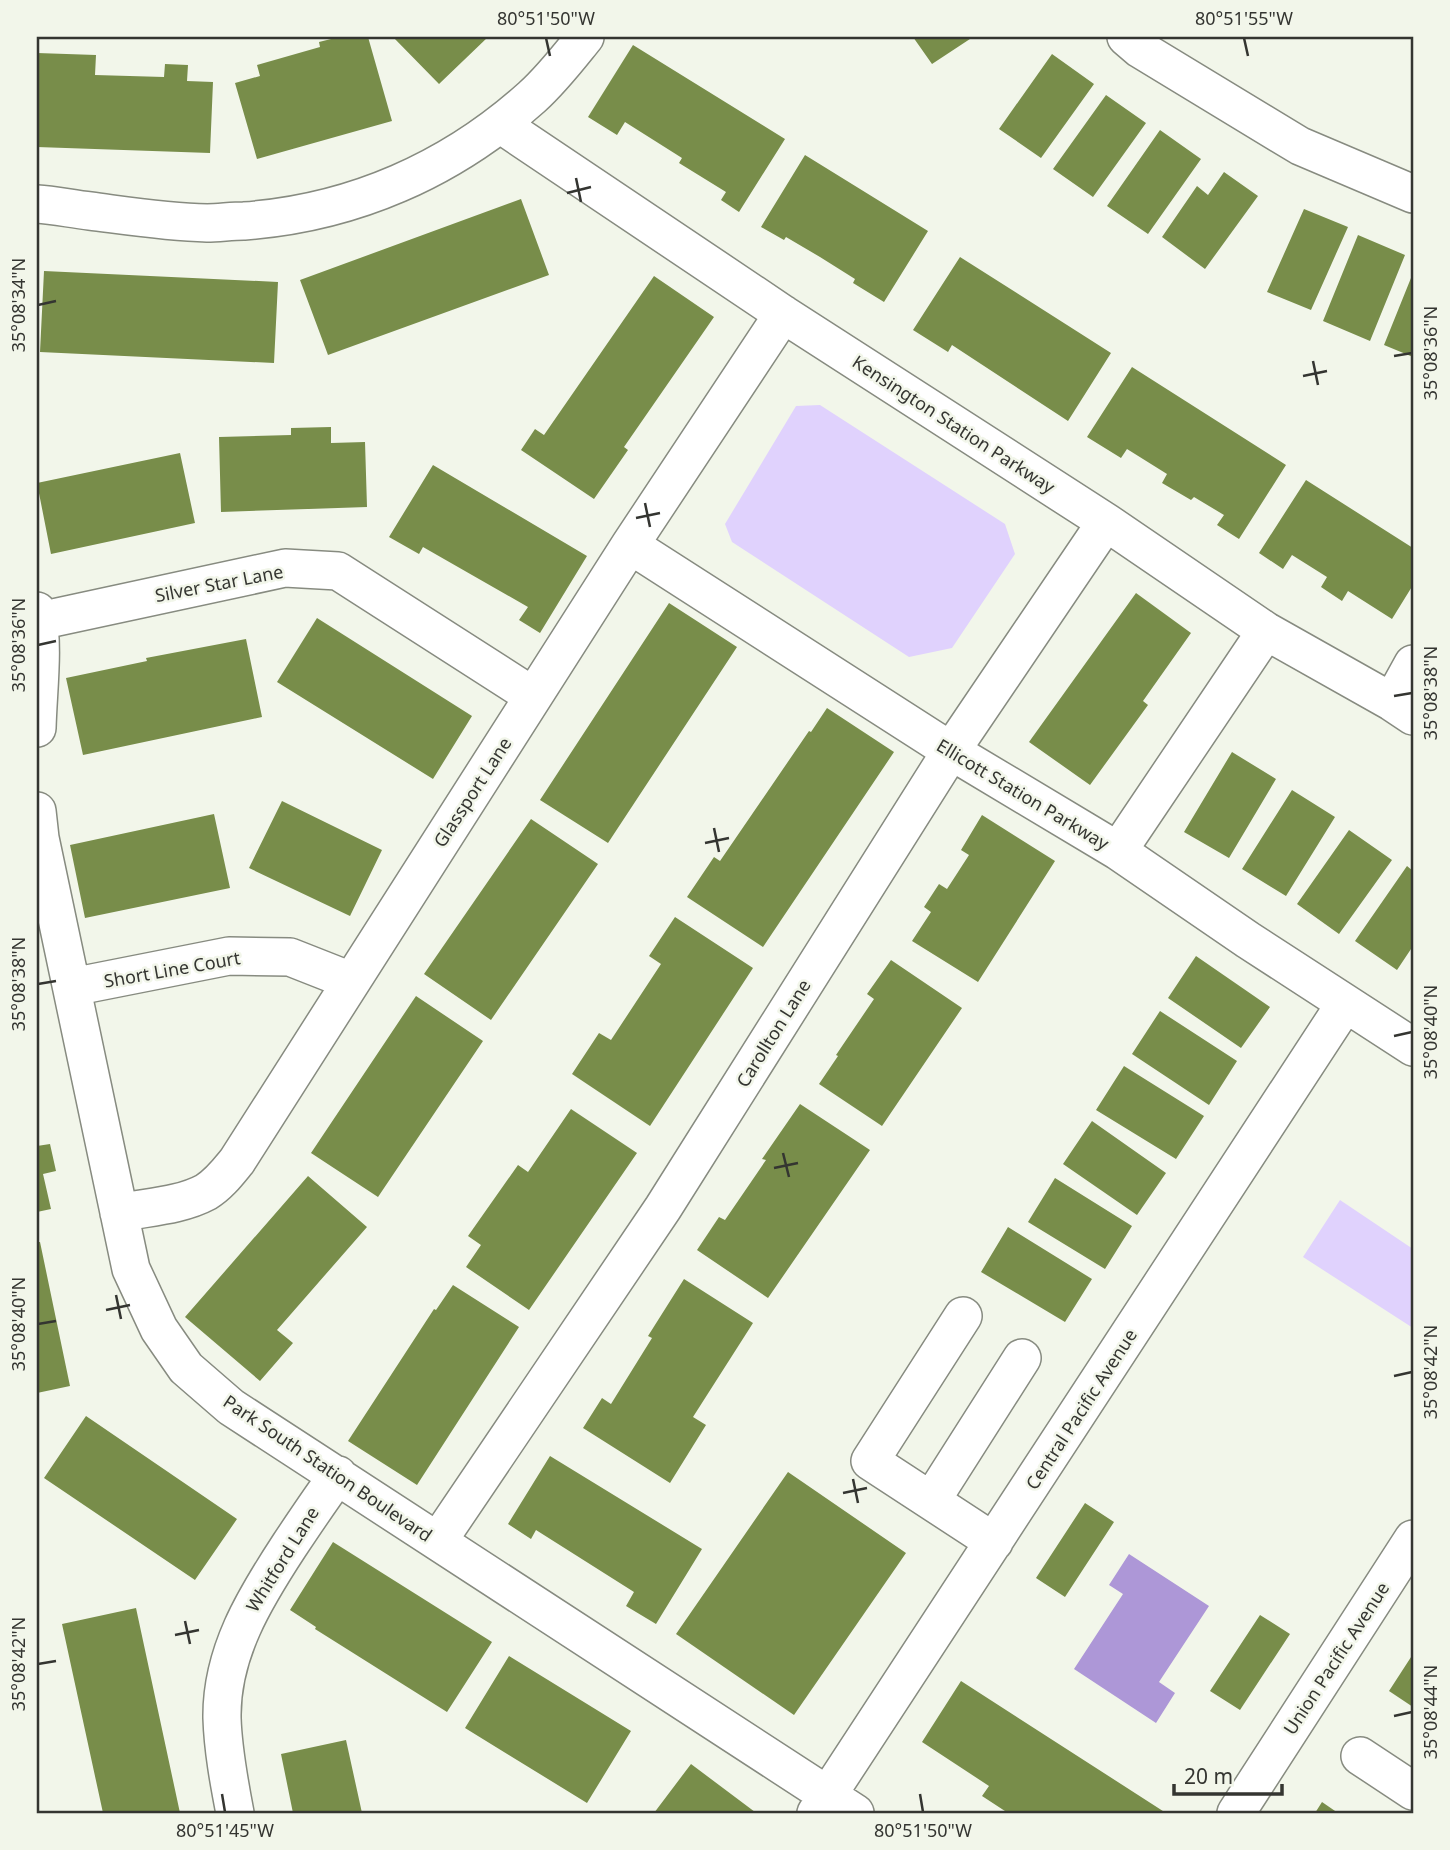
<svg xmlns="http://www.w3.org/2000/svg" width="1450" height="1850" font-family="'Noto Sans',sans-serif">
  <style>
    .green { fill: #e0d2fd }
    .water { fill: #ad97d7 }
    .building { fill: #788d4a }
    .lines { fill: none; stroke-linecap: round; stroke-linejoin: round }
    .minor-casing { stroke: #878b80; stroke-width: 40 }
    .minor { stroke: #fff; stroke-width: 37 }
    .ticks { fill: none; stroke: #343531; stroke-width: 2.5 }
    .labels { text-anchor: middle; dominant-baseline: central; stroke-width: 5; stroke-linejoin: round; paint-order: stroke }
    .street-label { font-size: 18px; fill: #343531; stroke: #f2f6ea }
    .neatline { fill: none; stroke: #343531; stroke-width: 2.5 }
    .ticks-label { font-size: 18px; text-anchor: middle; fill: #343531 }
  </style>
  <rect width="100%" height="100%" fill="#f2f6ea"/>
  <path class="green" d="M820 405 1005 524 1015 554 952 648 909 657 732 542 725 524 796 406Z
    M1340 1200 1413 1249V1328L1303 1257Z"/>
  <path class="water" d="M1129 1554 1209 1606 1159 1682 1175 1693 1156 1723 1074 1669 1123 1594 1109 1585Z"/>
  <path class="building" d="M339 37H368L392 121 257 159 235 83 260 76 257 65 320 47 319 42Z
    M393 37H488L439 84Z
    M913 37H973L932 64Z
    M633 45 785 139 739 212 721 200 726 192 679 163 682 158 625 122 617 135 588 117Z
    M37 53 96 55 95 75 164 77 165 64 188 65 187 81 213 82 210 153 37 147Z
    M1052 54 1094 84 1041 158 999 129Z
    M1106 95 1146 123 1093 197 1053 169Z
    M1160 130 1201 159 1148 234 1107 206Z
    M805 155 928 231 884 302 853 283 855 279 820 257 786 237 784 240 761 227Z
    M1224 172 1258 196 1205 269 1162 237 1197 186 1208 195Z
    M521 199 549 275 328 355 300 280Z
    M1304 209 1348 227 1311 310 1267 292Z
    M1358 235 1405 255 1370 341 1323 321Z
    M960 257 1111 353 1068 421 952 345 948 352 913 330Z
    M44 271 278 282 274 363 40 352Z
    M1413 273V357L1384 345Z
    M654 276 714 317 624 447 628 450 594 499 521 450 535 429 544 435Z
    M1132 367 1286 465 1239 539 1217 525 1224 515 1194 497 1191 500 1162 483 1167 474 1127 449 1121 458 1087 437Z
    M331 427V443L365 442 367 507 221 512 219 437 291 435V428Z
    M180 453 195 523 51 554 37 483Z
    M433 465 587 556 540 633 519 620 528 607 423 547 419 554 389 537Z
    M1306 480 1413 548V585L1392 619 1348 591 1342 601 1321 587 1327 577 1292 555 1283 569 1259 553Z
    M1136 593 1191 633 1143 701 1148 705 1090 785 1029 742Z
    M669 603 737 647 608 843 540 800Z
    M317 618 472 716 433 779 277 682Z
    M246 639 262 717 83 755 66 678 147 661 146 658Z
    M827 708 894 752 763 947 687 897 714 857 720 861 809 731 811 732Z
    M1232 752 1276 779 1229 858 1184 832Z
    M1292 790 1335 817 1286 896 1242 869Z
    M282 801 382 850 350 916 249 868Z
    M214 814 230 888 85 918 70 845Z
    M982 815 1055 861 978 982 912 941 931 912 924 907 939 884 947 889 969 855 961 850Z
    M531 819 598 864 491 1020 424 974Z
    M1349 830 1392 860 1339 934 1297 904Z
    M1407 866 1413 871V946L1397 970 1355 941Z
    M675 917 753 968 650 1126 572 1074 599 1033 611 1040 661 964 649 956Z
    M1196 956 1270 1007 1241 1048 1168 998Z
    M891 960 962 1008 882 1126 819 1084 838 1056 836 1055 874 999 867 994Z
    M416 996 483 1041 378 1197 311 1153Z
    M1160 1011 1237 1061 1209 1105 1132 1054Z
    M1124 1066 1204 1116 1176 1159 1096 1110Z
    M800 1104 870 1150 768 1298 697 1250 719 1217 725 1220 766 1160 762 1159Z
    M571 1109 637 1153 529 1310 466 1267 481 1245 468 1236 518 1165 528 1172Z
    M1092 1121 1166 1173 1137 1215 1063 1164Z
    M50 1144 56 1171 43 1174 51 1209 37 1212V1146Z
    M308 1176 367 1227 277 1330 293 1343 260 1381 185 1317Z
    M1055 1178 1132 1226 1105 1269 1028 1222Z
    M1008 1227 1092 1279 1065 1322 981 1272Z
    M37 1242H40L70 1386 37 1393Z
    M684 1279 753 1323 693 1417 706 1425 670 1483 583 1428 602 1398 611 1404 652 1338 648 1336Z
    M453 1285 519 1327 417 1485 348 1441 434 1309 436 1310Z
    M86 1416 237 1519 195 1580 44 1478Z
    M550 1456 702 1549 656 1624 626 1606 634 1592 536 1530 531 1539 508 1524Z
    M788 1472 906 1553 794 1715 676 1634Z
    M1085 1503 1114 1522 1065 1597 1036 1578Z
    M333 1542 492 1642 447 1712 315 1629 316 1627 290 1610Z
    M136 1608 180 1813H103L62 1624Z
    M1260 1615 1290 1634 1240 1710 1210 1691Z
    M1413 1654V1707L1389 1691Z
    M509 1656 631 1731 587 1803 465 1728Z
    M961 1681 1166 1813H1008L982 1796 989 1786 922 1742Z
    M346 1740 362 1813H293L281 1754Z
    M691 1764 755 1812 753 1813H654Z
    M1322 1802 1338 1813H1315Z"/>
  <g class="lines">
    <g class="minor-casing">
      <path id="minor" d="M1126 37 1140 49 1300 146 1413 194
        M500 124 783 314 1106 522 1266 631 1392 702 1413 716
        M37 204C54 205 72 209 90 211 129 216 167 222 207 223 219 223 231 221 244 221 353 213 451 170 532 97 552 79 568 58 585 37
        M630 545 951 751 1118 851 1248 940 1413 1047
        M37 611C44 648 38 690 37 728
        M39 621 285 568 338 571 533 696
        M1392 702 1413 664
        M37 811 40 838 131 1269 159 1329 186 1368 231 1407 855 1813
        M1118 851 1266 631
        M72 987 229 956 290 957 351 981
        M119 1213C147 1207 180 1206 206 1192 219 1184 228 1172 237 1161L630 545 783 314
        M963 1316 870 1461 994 1542
        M931 1501 1022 1358
        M438 1541 663 1208 951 751 1106 522
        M1360 1756 1413 1791
        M235 1813C229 1782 223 1750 222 1718 221 1653 255 1598 289 1546 305 1522 321 1498 338 1475
        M816 1813 1345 1004
        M1236 1813 1413 1539"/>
    </g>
    <use href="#minor" class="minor"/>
  </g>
  <path class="ticks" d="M546 38 550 56M1244 38 1248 56M576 178 581 202M567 193 591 187M38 305 56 301M1394 356 1412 353M1313 361 1318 385M1303 376 1327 371M645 503 650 527M636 518 660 513M38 645 56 641M1394 696 1412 693M714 828 719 852M705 843 729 838M38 984 56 981M1394 1036 1412 1032M783 1153 789 1177M774 1168 798 1163M116 1295 121 1319M106 1310 130 1305M38 1324 56 1321M1394 1376 1412 1372M853 1479 858 1503M843 1493 867 1488M185 1621 190 1644M175 1635 199 1630M38 1664 56 1661M1394 1716 1412 1712M222 1794 225 1812M920 1794 923 1812"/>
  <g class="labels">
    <g class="street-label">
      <text transform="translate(954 424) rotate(33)">Kensington Station Parkway</text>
      <text transform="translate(219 583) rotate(-11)">Silver Star Lane</text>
      <text transform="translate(472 792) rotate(-57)">Glassport Lane</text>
      <text transform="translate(1023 794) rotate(31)">Ellicott Station Parkway</text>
      <text transform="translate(172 969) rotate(-10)">Short Line Court</text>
      <text transform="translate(773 1033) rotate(-58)">Carollton Lane</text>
      <text transform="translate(1081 1409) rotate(-57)">Central Pacific Avenue</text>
      <text transform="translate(328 1468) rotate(34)">Park South Station Boulevard</text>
      <text transform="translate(282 1559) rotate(-58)">Whitford Lane</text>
      <text transform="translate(1336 1658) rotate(-57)">Union Pacific Avenue</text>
    </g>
  </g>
  <rect width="1450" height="1850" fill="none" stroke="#f2f6ea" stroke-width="77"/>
  <path d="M1174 1784v10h108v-10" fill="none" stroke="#343531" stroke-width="3.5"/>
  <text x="1184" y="1784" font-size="21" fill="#343531" stroke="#f2f6ea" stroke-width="5" paint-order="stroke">20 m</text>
  <rect x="38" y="38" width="1374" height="1774" class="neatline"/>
  <g class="ticks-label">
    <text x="546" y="25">80°51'50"W</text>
    <text x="1244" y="25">80°51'55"W</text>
    <text transform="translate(19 305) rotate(-90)" y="6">35°08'34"N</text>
    <text transform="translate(1431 353) rotate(-90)" y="6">35°08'36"N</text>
    <text transform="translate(19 645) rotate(-90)" y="6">35°08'36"N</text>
    <text transform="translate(1431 693) rotate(-90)" y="6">35°08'38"N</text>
    <text transform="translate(19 984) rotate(-90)" y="6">35°08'38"N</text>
    <text transform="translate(1431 1032) rotate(-90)" y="6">35°08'40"N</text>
    <text transform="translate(19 1324) rotate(-90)" y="6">35°08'40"N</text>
    <text transform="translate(1431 1372) rotate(-90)" y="6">35°08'42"N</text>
    <text transform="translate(19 1664) rotate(-90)" y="6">35°08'42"N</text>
    <text transform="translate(1431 1712) rotate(-90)" y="6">35°08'44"N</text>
    <text x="225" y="1837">80°51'45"W</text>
    <text x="923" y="1837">80°51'50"W</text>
  </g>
</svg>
